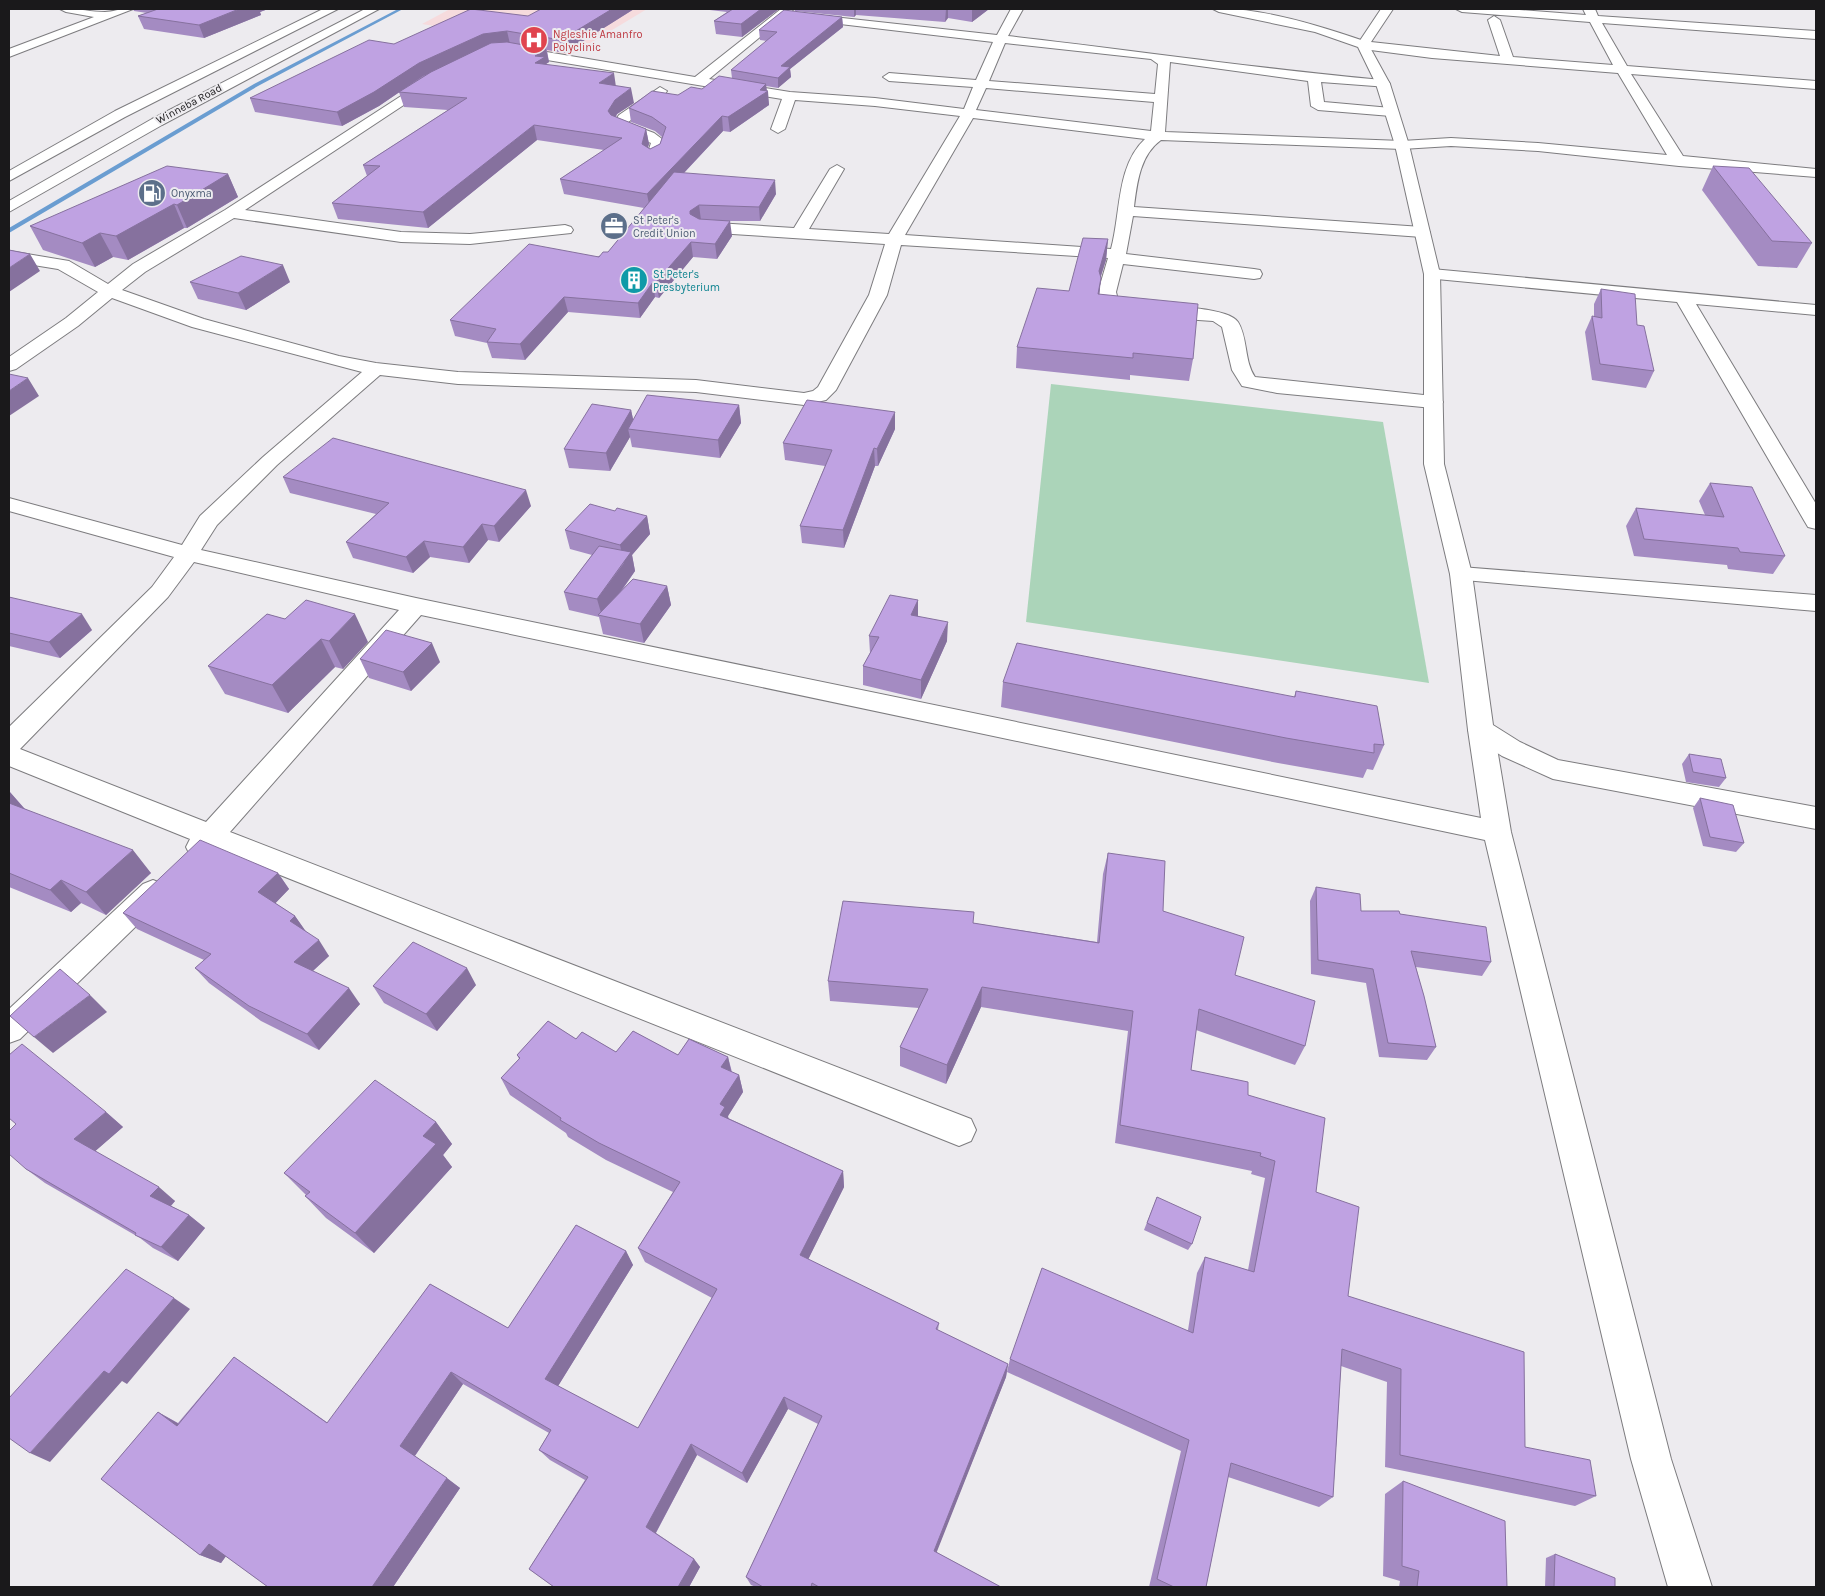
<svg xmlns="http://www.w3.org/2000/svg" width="1825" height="1596" font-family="Karla,sans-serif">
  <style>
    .medical { fill: #f6dbdd }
    .green { fill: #abd4b9 }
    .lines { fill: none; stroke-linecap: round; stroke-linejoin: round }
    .stream { fill: #6a9dd1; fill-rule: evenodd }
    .minor-casing { stroke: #7d7c7f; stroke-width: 2 }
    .tertiary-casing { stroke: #7d7c7f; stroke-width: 2 }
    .trunk-casing { stroke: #7d7c7f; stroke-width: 2 }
    .minor { fill: #fff; fill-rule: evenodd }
    .tertiary { fill: #fff; fill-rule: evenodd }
    .trunk { fill: #fff; fill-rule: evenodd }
    .wall { fill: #a48bc2 }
    .shaded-wall { fill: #86719e }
    .building { fill: #bfa2e2; stroke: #86719e }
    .labels { text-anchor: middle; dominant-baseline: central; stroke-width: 4; stroke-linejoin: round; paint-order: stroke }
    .far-health-label { font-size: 11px; fill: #be3a42; stroke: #edebef; text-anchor: start }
    .far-street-label { font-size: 11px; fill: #1a191b; stroke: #edebef }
    .far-service-label { font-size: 11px; fill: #4e5e75; stroke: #edebef; text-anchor: start }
    .far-culture-label { font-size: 11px; fill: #0d838f; stroke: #edebef; text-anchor: start }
  </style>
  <rect width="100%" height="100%" fill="#edebef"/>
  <path class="medical" d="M450 9H647L559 62 483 34 422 24Z"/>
  <path class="green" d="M1051 384 1383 422 1429 683 1026 622Z"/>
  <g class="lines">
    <path class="stream" d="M398 9H403L258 86 9 233V228L254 84Z"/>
    <g class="minor-casing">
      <path id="minor" d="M60 9C76 8 90 12 105 12 113 12 122 8 133 9L9 57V49L94 17 66 12Z
        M781 9H794L709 79 790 92 875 98 964 109 973 87 889 81 883 77 889 73 976 80 993 42 806 20 800 17 806 14 997 35 1011 9H1023L1008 36C1133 50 1258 69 1383 80L1388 81 1390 84 1388 87 1321 82 1324 102 1391 108 1398 112 1391 116 1318 110 1311 106 1308 81 1170 62 1165 132 1402 141 1451 138 1538 143 1667 155 1618 73 1432 58 1363 49 1357 45 1381 9H1393L1371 42 1500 56 1488 20 1494 16 1500 20 1513 57 1613 65 1590 22 1462 12 1456 9H1506L1586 15 1583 9H1595L1598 16 1816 31V39L1602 23 1627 66 1816 81V89L1631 74 1683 156 1816 169V177L1679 166 1538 151 1451 146 1402 149 1161 140C1140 155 1137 183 1134 207L1422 227 1430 232 1422 237 1133 216 1126 254 1254 269 1260 270 1262 274 1260 278 1254 279 1123 264 1116 292 1118 300 1129 305C1151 306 1227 305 1238 322 1248 338 1244 361 1255 377L1433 396 1440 398 1443 402 1440 406 1433 408 1277 393 1242 386 1232 370 1222 327 1213 321 1126 315 1104 307 1098 292 1108 258 901 245 887 295 836 390 826 400 804 405 696 392 458 384 380 375 277 465 217 525 201 550 416 598 1481 818 1468 730 1472 723 1481 721 1490 723 1494 730 1511 832 1671 1459 1712 1587H1668L1631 1459 1485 840 421 615 230 832 971 1119 976 1130 971 1141 959 1146 215 849C207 858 201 858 190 855L186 847 190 839 9 766V727L152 587 174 557 9 511V498L182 545 200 516 263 457 362 372 192 327 112 298 78 326 16 369 9 371V357L66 318 98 292 58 269 9 261V251L69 261 108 284 133 264 225 210 432 76 437 77 438 80 437 83 245 210 401 232 470 234 565 225 571 227 573 230 571 233 470 244 401 242 234 218 145 272 122 290 204 319 339 356 376 363 458 372 696 380 804 393 813 391 818 387 869 295 885 244 701 232 693 227 701 222 794 228 830 169 837 165 844 169 809 229 889 234 960 116 875 106 795 100 785 129 778 133 771 129 782 99 511 54 505 50 511 46 695 77ZM1005 43 1151 59 1158 64 1155 94 989 81ZM986 88 1154 102 1151 131 976 110ZM973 118 1145 139C1116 166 1121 213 1111 249L905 235ZM194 562 399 610 206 822 20 749 168 597Z
        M660 87 667 91 665 94 627 123 654 133 666 142 660 158 653 162 646 158 651 143 614 128 612 125 619 115Z
        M1432 269 1816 305V315L1696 304 1816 504V529L1808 527 1805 522 1677 302 1426 278 1424 274 1426 270Z
        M1461 567 1816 595V611L1453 579 1450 574 1453 569Z
        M153 880 163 884 168 892 163 900 20 1039 9 1043V1009L143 884Z"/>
    </g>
    <g class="tertiary-casing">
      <path id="tertiary" d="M1213 9C1258 6 1324 27 1367 42L1390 84 1409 145 1440 274 1444 464 1472 574 1493 725 1520 742 1558 760 1816 807V829L1553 779 1502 756 1472 737 1468 730 1450 574 1424 464V274L1395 145 1376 84 1358 47 1315 32 1219 12Z"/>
    </g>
    <g class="trunk-casing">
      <path id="trunk" d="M323 9H338L125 117 9 181V171L115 111Z
        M365 9H379L162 125 9 212V201L152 119Z"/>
    </g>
    <use href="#minor" class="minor"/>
    <use href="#tertiary" class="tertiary"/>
    <use href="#trunk" class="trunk"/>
  </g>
  <path class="wall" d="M133 9H268L260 12 261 15 204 38 144 29 138 16 147 13 134 11Z
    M634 9 564 53 547 50 549 62 546 64 547 65 616 86 634 103 617 114 616 117 646 129 649 144 648 147 650 149 660 144 662 137 655 131 631 122 629 108 702 89 732 78 731 70 767 41 760 40 759 30 842 17 843 27 790 69 791 77 778 88 766 86 769 105 730 132 723 131 684 173 776 194 760 221H725L732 236 717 259 693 257 659 298 655 297 640 318 568 312 525 360 492 358 487 343 455 336 450 320 608 252 644 208 564 194 560 179 604 150 537 140 428 228 338 219 332 203 367 176 363 165 448 110 404 107 399 92 423 76 379 106 342 126 255 112 250 98 394 44 528 16Z
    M701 9H779L742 37 716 34 714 21 727 12Z
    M795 9H989L972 22 948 18 945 22 856 15 854 17 795 11Z
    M1713 166 1812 243 1797 268 1758 266 1702 190Z
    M228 174 238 197 187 228H184L128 260 113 257 95 267 43 250 30 226Z
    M1108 239 1106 260 1101 276 1099 295 1193 359 1189 381 1130 375V380L1016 368 1017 347 1069 291Z
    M190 282H290L246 310 198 299Z
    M1601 289 1637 325 1654 371 1646 388 1592 380 1585 332 1592 316 1594 317V304Z
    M739 405 741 423 720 458 632 447 630 437 610 471 569 468 564 449 631 410 633 419Z
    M895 429 878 466H875L844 548 802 543 800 526 825 466 785 460 783 443Z
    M283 477 531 506 499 542 488 540 469 563 430 557 413 573 353 558 346 542 376 514 290 493Z
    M1710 483 1785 556 1773 574 1728 569 1727 565 1634 556 1626 526 1636 508 1705 515 1699 501Z
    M647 516 650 534 632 555 635 571 621 592 667 586 671 605 644 643 603 634 599 617 569 610 564 592 592 555 570 549 565 530Z
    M9 597 92 630 60 658 9 646Z
    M918 600V616L947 641 921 699 863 685V666L870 653 869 636Z
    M267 614 368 642 343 669 335 667 288 713 225 694 208 666Z
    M360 659 440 662 411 691 369 678Z
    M1003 682 1294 697 1296 691 1384 745 1373 770 1367 769 1363 778 1278 763 1001 707Z
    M1689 754 1726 778 1719 787 1686 782 1682 764Z
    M9 791 25 809 151 873 106 915 81 903 71 912 9 887Z
    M1700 798 1744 843 1736 852 1703 846 1693 808Z
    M1108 853 1163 911 1235 975 1305 1046 1295 1065 1196 1030 1191 1070 1248 1095 1316 1192 1348 1296 1525 1447 1596 1496 1575 1506 1385 1467 1387 1382 1341 1366 1333 1497 1319 1507 1228 1477 1206 1587H1149L1181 1451 1007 1372 1010 1359 1188 1330 1197 1273 1205 1257 1248 1270 1265 1178 1251 1174 1252 1171 1115 1143 1128 1031 981 1007 946 1084 900 1066V1047L919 1008 830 1001 828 981 973 923 1097 942 1103 874Z
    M278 873 289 889 275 903 295 916 306 932 329 956 313 971 360 1004 319 1050 261 1021 209 983 195 968 204 960 137 929 123 913Z
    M1316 887 1361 911 1400 914 1491 962 1482 976 1416 967 1436 1047 1427 1060 1379 1057 1366 983 1311 974 1310 901Z
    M476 985 437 1031 384 1003 373 986Z
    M548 1021 576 1039 582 1032 616 1052 633 1031 678 1055 689 1039 728 1057 732 1072 739 1075 743 1092 728 1116V1118L843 1171 844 1187 808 1259 939 1323 938 1330 1008 1364 1006 1377 936 1552 1001 1587H756L751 1585 746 1577 818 1424 788 1409 747 1483 697 1455 656 1533 694 1559 700 1567 689 1587H554L529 1569 585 1480 550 1460 539 1450 549 1433 463 1384 415 1456 460 1488 393 1587H268L226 1556 221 1563 200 1555 101 1479 158 1412 178 1423 234 1357 328 1423 430 1284 508 1328 576 1225 626 1251 633 1265 558 1386 638 1428 712 1298 645 1262 638 1248 673 1192 606 1160 568 1137 566 1133 510 1095 501 1078 519 1059 517 1055Z
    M106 1112 123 1127 95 1151 175 1201 171 1206 189 1215 205 1228 178 1261 153 1248 140 1238 45 1183 26 1169Z
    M436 1122 452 1144 443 1155 452 1167 374 1253 326 1218 305 1196 306 1195 284 1173Z
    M1157 1197 1192 1244 1188 1250 1144 1230Z
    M1403 1481 1507 1587H1399L1400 1581 1383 1576 1385 1494Z
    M1555 1554 1615 1587H1545L1546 1558Z"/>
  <path class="shaded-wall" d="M240 9H268L260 12 261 15 204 38 199 25Z
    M612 9H634L564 53 561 40Z
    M761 9H779L742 37 741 24Z
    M854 9H856V15L854 17Z
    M946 9H948V18L945 22Z
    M972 9H989L972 22Z
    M842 17 843 27 790 69 791 77 778 88V78L781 66Z
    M507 31 510 44 423 76 379 106 342 126 337 112 419 63 483 34Z
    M546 49 549 62 546 64 548 71 538 77 535 56Z
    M614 73 616 87 599 83Z
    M766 84 767 92 768 91 769 105 730 132 728 117Z
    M631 88 634 103 617 114 610 126 608 111 615 100Z
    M722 116 723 131 650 209 647 194Z
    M534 125 537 140 428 228 423 212Z
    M646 129 649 144 644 159 642 144Z
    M228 174 238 197 187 228 177 205Z
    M775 180 776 194 760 221 759 207Z
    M174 204 184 228 128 260 116 236Z
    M699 205 701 220 692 229 690 211Z
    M730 221 732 236 717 259 715 244Z
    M100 233 113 257 95 267 82 243Z
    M1108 239 1106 260 1096 291 1099 271Z
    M691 242 693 257 659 298 656 282Z
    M30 254 40 271 9 292V268Z
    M283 265 290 282 246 310 238 293Z
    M1101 278 1099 299 1098 294Z
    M653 282 655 297 640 318 638 303Z
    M564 297 568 312 525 360 520 344Z
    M28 378 39 396 9 416V391Z
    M739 405 741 423 720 458 718 440Z
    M631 410 635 428 628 429 630 437 610 471 606 453Z
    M895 412V429L878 466 877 449Z
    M874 448 875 466 844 548 843 530Z
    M526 490 531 506 499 542 494 526Z
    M647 516 650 534 632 555 635 571 603 616H602L597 599 624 563 620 545Z
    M482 524 488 540 469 563 463 547Z
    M424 541 430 557 413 573 406 557Z
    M667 586 671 605 644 643 640 624Z
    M918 600V619L911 615Z
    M82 614 92 630 60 658 49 642Z
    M355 614 368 642 343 669 329 641Z
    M948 622 947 641 921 699V680Z
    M321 639 335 667 288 713 272 685Z
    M432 643 440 662 411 691 403 672Z
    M9 791 29 814 9 808Z
    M133 850 151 873 106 915 86 892Z
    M278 873 289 889 270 909 258 892Z
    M61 880 81 903 71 912 50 890Z
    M295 916 307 933 290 921Z
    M319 940 329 956 305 978 294 962Z
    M467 968 476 985 437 1031 426 1014Z
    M982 987 981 1007 946 1084 947 1065Z
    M349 988 360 1004 319 1050 307 1034Z
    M90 995 107 1012 53 1053 34 1037Z
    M728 1057 732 1075 721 1067Z
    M739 1075 743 1092 728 1116 730 1124 720 1115V1104Z
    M106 1112 123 1127 92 1154 74 1139Z
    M436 1122 452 1144 443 1155 452 1167 374 1253 355 1233 423 1136Z
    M843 1171 844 1187 803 1270 800 1255Z
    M159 1187 175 1201 167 1210 150 1196Z
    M189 1215 205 1228 178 1261 161 1247Z
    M626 1251 633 1265 555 1391 545 1379Z
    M174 1298 190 1309 127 1384 122 1381 50 1462 30 1453 104 1371Z
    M1008 1364 1006 1377 934 1559V1551Z
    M451 1372 463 1384 414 1457 400 1446Z
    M784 1397 788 1409 747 1483 742 1473Z
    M158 1412 179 1424 177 1426Z
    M691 1444 697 1455 654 1536 646 1527Z
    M447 1478 460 1488 393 1587H372Z
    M209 1544 229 1552 221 1563 200 1555Z
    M694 1559 700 1567 689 1587H678Z"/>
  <path class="building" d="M158 9H239L199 25 138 16Z
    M471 9 528 16 541 9H612L561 40 507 31 483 34 419 63 374 92 337 112 250 98 369 40 394 44Z
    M733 9H761L741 24 714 21Z
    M784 10 842 17 781 66 790 67 778 78 731 70 777 32 759 30Z
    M507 42 546 49 535 56 545 57 535 63 614 73 599 83 631 88 615 100 608 111 611 115 646 129 642 144 650 149 660 144 666 127 652 117 629 108 652 91 678 95 691 87 702 89 719 76 766 84 760 90 768 91 728 117 722 116 647 194 560 179 622 138 534 125 423 212 332 203 380 166 363 165 467 98 399 92 431 72 491 43Z
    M167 166 228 174 177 205 174 204 116 236 100 233 82 243 30 226Z
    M1713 166 1749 168 1812 243 1772 241Z
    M674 172 775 180 759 207 699 205 690 211V214L699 219 730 221 715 244 691 242 656 282H653L638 303 564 297 520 344 487 342 496 329 450 320 529 244 599 257 603 252H608Z
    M1083 238 1108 239 1099 271 1101 278 1098 294 1198 304 1193 359 1133 353V358L1017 347 1037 288 1069 291Z
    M9 250 30 254 9 268Z
    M241 256 283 265 238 293 190 282Z
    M1601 289 1635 294 1637 325 1644 326 1654 371 1600 364 1592 316 1602 318Z
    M9 374 28 378 9 391Z
    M647 395 739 405 718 440 628 429Z
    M807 400 895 412 877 449 874 448 843 530 800 526 832 450 783 443Z
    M592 404 631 410 606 453 564 449Z
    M333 438 526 490 494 526 482 524 463 547 424 541 406 557 346 542 389 503 283 477Z
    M1710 483 1752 487 1785 556 1740 552 1738 548 1644 539 1636 508 1724 517Z
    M590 504 615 511 617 508 647 516 620 545 565 530Z
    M599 546 631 552 597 599 564 592Z
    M633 579 667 586 640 624 598 615Z
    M890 595 918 600 911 615 948 622 921 680 863 666 879 637 869 636Z
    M9 597 82 614 49 642 9 633Z
    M306 600 355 614 329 641 321 639 272 685 208 666 267 614 285 619Z
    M386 630 432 643 403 672 360 659Z
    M1017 643 1295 697 1296 691 1377 706 1384 745 1374 744V753L1286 738 1003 682Z
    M1689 754 1721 759 1726 778 1693 772Z
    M1700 798 1733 805 1744 843 1710 837Z
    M9 803 133 850 86 892 61 880 50 890 9 873Z
    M200 840 278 873 258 892 295 916 290 921 319 940 294 962 349 988 307 1034 249 1006 195 968 211 954 123 913Z
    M1108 853 1165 861 1163 911 1244 937 1235 975 1315 1001 1305 1046 1199 1009 1191 1070 1248 1082V1095L1325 1118 1316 1192 1359 1207 1348 1296 1524 1352 1525 1447 1590 1460 1596 1496 1400 1455 1401 1369 1342 1349 1333 1497 1231 1463 1206 1587H1174L1157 1579 1189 1440 1010 1359 1042 1268 1193 1333 1205 1257 1254 1272 1275 1161 1260 1156 1261 1153 1120 1125 1133 1011 982 987 947 1065 900 1047 928 989 828 981 843 901 974 912 973 923 1099 943Z
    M1316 887 1360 894 1361 911H1399L1400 914 1486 927 1491 962 1411 951 1424 996 1436 1047 1388 1043 1373 969 1318 960Z
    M413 942 467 968 426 1014 373 986Z
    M60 969 90 995 34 1037 10 1016Z
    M548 1021 576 1039 582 1032 616 1052 633 1031 678 1055 689 1039 728 1057 721 1067 739 1075 720 1104 725 1107 720 1115 843 1171 800 1255 939 1323 936 1329 1008 1364 934 1551 1001 1587H819L812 1583 811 1587H763L746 1577 822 1416 784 1397 742 1473 691 1444 646 1527 694 1559 678 1587H554L529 1569 588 1477 539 1450 551 1430 451 1372 400 1446 447 1478 372 1587H268L209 1544 200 1555 101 1479 158 1412 177 1426 234 1357 327 1423 430 1284 508 1328 576 1225 626 1251 545 1379 638 1428 717 1289 638 1248 680 1182 599 1143 560 1120 561 1118 501 1078 520 1058 517 1055Z
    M22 1044 106 1112 74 1139 159 1187 150 1196 189 1215 161 1247 135 1235 136 1233 26 1169 9 1154V1131L16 1124 9 1118V1055Z
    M375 1080 436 1122 423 1136 436 1144 355 1233 305 1196 310 1192 284 1173Z
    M1157 1197 1201 1217 1192 1244 1147 1223Z
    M126 1269 174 1298 109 1374 104 1371 30 1453 9 1438V1398Z
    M1403 1481 1505 1521 1507 1587H1417L1419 1571 1402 1566Z
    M1555 1554 1615 1578V1587H1554Z"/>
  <defs>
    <g id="hospital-disc" transform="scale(1.4375)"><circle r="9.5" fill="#e0444e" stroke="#edebef"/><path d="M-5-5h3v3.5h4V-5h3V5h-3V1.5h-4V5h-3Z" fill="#fff"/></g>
    <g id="fuel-disc" transform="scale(1.4375)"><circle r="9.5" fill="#5c6f8a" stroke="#edebef"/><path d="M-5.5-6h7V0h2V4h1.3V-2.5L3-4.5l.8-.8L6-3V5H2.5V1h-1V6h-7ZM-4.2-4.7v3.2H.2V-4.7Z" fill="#fff"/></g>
    <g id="office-disc" transform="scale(1.4375)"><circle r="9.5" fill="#5c6f8a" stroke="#edebef"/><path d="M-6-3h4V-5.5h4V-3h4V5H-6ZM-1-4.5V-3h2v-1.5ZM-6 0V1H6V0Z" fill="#fff"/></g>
    <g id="building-disc" transform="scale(1.4375)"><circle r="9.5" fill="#0f9aa8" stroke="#edebef"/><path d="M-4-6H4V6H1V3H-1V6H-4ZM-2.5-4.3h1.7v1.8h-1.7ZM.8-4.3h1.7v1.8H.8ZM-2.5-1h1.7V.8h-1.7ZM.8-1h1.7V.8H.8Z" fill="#fff"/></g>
  </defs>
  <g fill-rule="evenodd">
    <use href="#hospital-disc" x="534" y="40"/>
    <use href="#fuel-disc" x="152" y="193"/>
    <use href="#office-disc" x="614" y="226"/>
    <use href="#building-disc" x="634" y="280"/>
  </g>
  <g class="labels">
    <g class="far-health-label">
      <text x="553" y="34">Ngleshie Amanfro<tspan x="553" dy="13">Polyclinic</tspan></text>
    </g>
    <g class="far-street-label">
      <text transform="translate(189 104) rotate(-28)">Winneba Road</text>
    </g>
    <g class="far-service-label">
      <text x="171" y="193">Onyxma</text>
      <text x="633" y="220">St Peter's<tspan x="633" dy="13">Credit Union</tspan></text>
    </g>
    <g class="far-culture-label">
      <text x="653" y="274">St Peter's<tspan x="653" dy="13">Presbyterium</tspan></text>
    </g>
  </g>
  <rect width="1825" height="1596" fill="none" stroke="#1a191b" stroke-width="20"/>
</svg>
